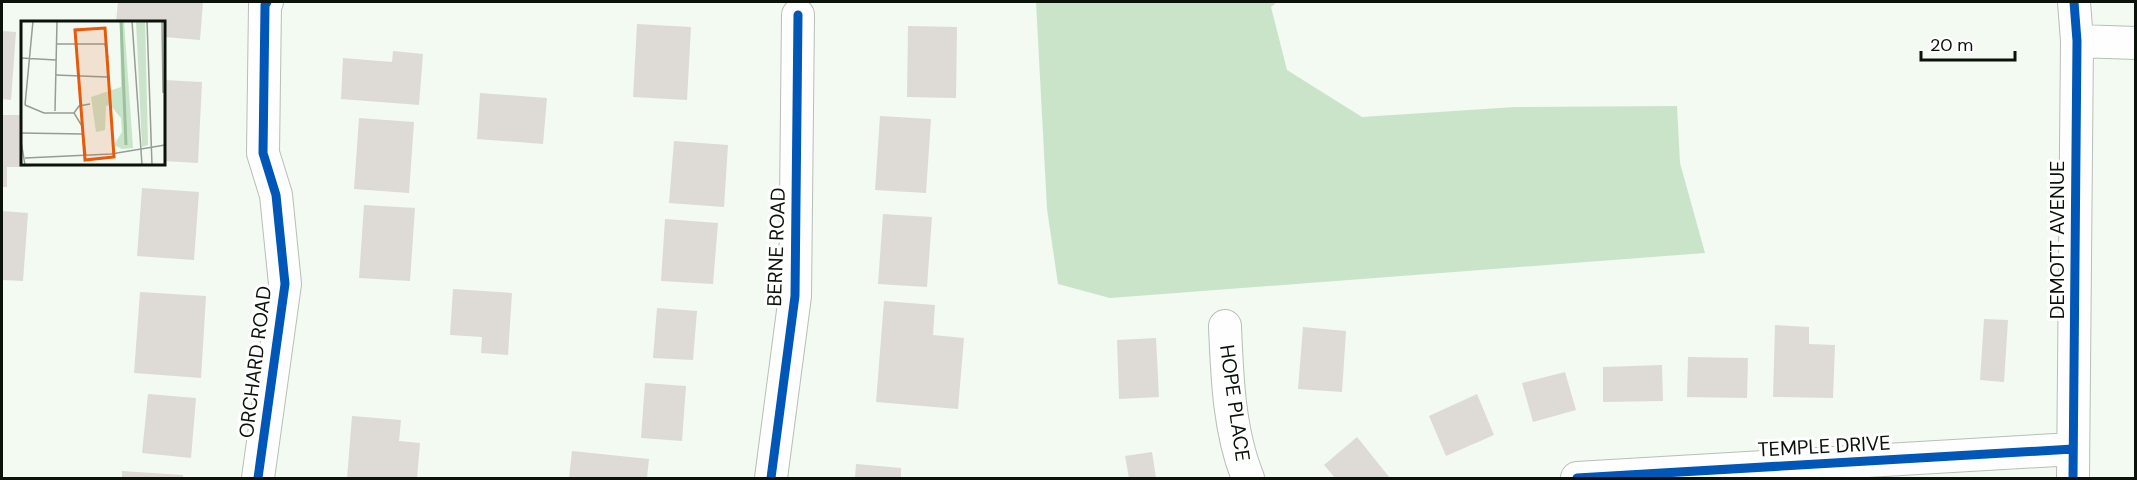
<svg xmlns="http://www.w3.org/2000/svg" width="2137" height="480" font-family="'DM Sans',sans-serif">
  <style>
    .green { fill: #cae4ca }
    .building { fill: #dedbd6 }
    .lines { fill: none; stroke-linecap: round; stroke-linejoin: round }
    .minor-casing { stroke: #b7bfb7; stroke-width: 34 }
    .minor { stroke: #fdfefd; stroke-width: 32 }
    .cycleway-casing { stroke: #fff; stroke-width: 13 }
    .cycleway { stroke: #0057b8; stroke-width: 9 }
    .labels { text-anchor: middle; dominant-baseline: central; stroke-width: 6; stroke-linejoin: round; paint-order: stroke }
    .street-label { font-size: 20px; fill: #0a120a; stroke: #fff }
    .inset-river { fill: none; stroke: #9bc19d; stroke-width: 3 }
    .inset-road { fill: none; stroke: #959d95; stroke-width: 1.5 }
    .view { fill: #e8590c; fill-opacity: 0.15; stroke: #e8590c; stroke-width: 3 }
    .inset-edge { fill: none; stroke: #0a120a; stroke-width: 3 }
  </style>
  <rect width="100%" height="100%" fill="#f2faf2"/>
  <path class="green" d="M1036 2H1277L1271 7 1287 70 1362 117 1515 107 1677 106 1680 163 1705 253 1110 298 1058 284 1047 209Z"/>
  <path class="building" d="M118 2H203L200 40 164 37V22H116Z
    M637 24 691 27 687 100 633 97Z
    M908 26 957 27 956 98 907 97Z
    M2 31 16 32 11 100 2 99Z
    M393 51 423 54 419 105 341 99 343 58 392 62Z
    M164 80 202 82 198 163 164 161Z
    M480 93 547 98 543 144 477 139Z
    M2 115H22V164H32L31 167H7V187H2Z
    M880 116 931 119 926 193 875 190Z
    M359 118 414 122 409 193 354 189Z
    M674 141 728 145 724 207 669 203Z
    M142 188 199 192 194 260 137 256Z
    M364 205 415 208 410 281 359 278Z
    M2 211 28 213 23 281 2 280Z
    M883 214 932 217 927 287 878 284Z
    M665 219 718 223 713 284 661 281Z
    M453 289 512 293 508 355 481 353 482 337 450 335Z
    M140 292 206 296 201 378 134 373Z
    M884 301 935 305 933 335 964 338 958 409 876 402Z
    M657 308 697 311 693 360 653 358Z
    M1984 319 2008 320 2004 382 1980 380Z
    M1775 325 1809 327V344L1835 345 1833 398 1773 397Z
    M1303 327 1346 331 1342 392 1298 389Z
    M1156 338 1159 397 1119 399 1117 340Z
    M1688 357 1748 358 1747 398 1687 397Z
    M1662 365 1663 401 1603 402V367Z
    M1565 372 1576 410 1533 422 1522 383Z
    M645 383 686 386 682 441 641 438Z
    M148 394 196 398 191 458 142 453Z
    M1477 394 1494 435 1446 456 1429 416Z
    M352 416 401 420 399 441 420 443 417 478H347Z
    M1357 437 1390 478H1335L1324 465Z
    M572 451 649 459 647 478H569Z
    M1152 452 1156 478H1129L1125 456Z
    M856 464 901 468V478H855Z
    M122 471 183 475V478H122Z"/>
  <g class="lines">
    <g class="minor-casing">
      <path id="minor" d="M2077 41 2136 43
        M1225 326C1227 376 1229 432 1248 478
        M258 478 285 284 276 195 263 153 265 5 267 2
        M771 478 795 296 798 15
        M1577 478 2073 449
        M2073 478 2077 41 2074 2"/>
    </g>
    <use href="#minor" class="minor"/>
    <g class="cycleway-casing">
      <path id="cycleway" d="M258 478 285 284 276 195 263 153 265 5 267 2
        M771 478 795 296 798 15
        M1577 478 2073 449
        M2073 478 2077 41 2074 2"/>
    </g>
    <use href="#cycleway" class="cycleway"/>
  </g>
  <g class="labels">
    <g class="street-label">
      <text transform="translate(2057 240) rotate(-90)">DEMOTT AVENUE</text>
      <text transform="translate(776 247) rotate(-88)">BERNE ROAD</text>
      <text transform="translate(255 362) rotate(-83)">ORCHARD ROAD</text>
      <text transform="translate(1235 403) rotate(82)">HOPE PLACE</text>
      <text transform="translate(1824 446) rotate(-3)">TEMPLE DRIVE</text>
    </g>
  </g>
  <g transform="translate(21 21)">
    <rect width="144" height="144" fill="#f2faf2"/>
    <path d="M99 0H103L112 127 101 128 93 124 101 111 100 97 89 84 85 85 84 109 75 111 70 76 100 66ZM115 0H124L127 124 121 126Z" fill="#cae4ca"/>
    <path class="inset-river" d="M100 0 105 124"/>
    <path class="inset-road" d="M111 0 121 144M126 0 131 144M141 0 142 72M36 23H84L87 37M0 37 35 39M34 54 86 56M4 84 23 92H53L61 105 65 135M4 84 12 0M34 90 36 0M53 92 58 85 69 83M0 112 62 113M0 120 4 144M4 137 90 133 144 124"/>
    <path class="view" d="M84 7 93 136 64 139 54 9Z"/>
    <rect width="144" height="144" class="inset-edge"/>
  </g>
  <rect width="2137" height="480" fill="none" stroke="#0a120a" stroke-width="6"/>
  <path d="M1921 51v9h94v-9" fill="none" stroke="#0a120a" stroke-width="3"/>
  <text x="1930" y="51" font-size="18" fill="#0a120a" stroke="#ffffff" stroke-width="4.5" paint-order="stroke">20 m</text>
</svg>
